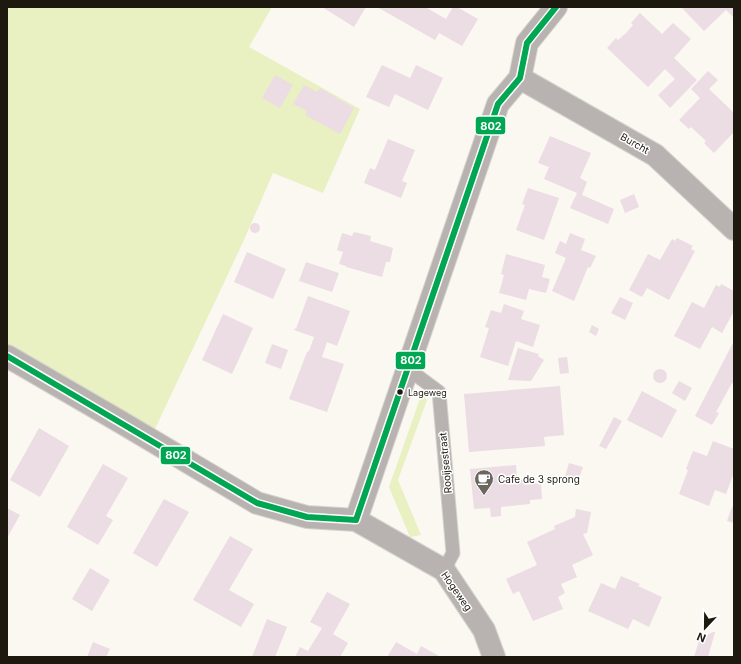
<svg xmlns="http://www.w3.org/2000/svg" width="741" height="664" font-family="Inter,sans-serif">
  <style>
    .green { fill: #e9f0c2 }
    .building { fill: #ecdce4 }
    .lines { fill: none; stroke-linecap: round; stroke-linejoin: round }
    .service-casing { stroke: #d6d3ce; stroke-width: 15 }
    .minor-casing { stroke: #d6d3ce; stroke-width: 24 }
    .service { stroke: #b8b3b0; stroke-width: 13 }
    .minor { stroke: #b8b3b0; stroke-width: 22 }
    .bus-1-casing { stroke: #fff; stroke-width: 9 }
    .bus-1 { stroke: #00a651; stroke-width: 6 }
    .bus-dot { fill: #1d190f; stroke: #fff; stroke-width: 1.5 }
    .labels { text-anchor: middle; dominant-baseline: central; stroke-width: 3; stroke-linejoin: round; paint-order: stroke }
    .bus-label { font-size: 9px; fill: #1d190f; stroke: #fff; text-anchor: start }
    .street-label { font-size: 10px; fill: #1d190f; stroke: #fff }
    .poi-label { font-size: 10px; fill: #1d190f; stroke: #fff; text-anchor: start }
    .line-badge { stroke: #fff; stroke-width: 1.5 }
    .badge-label { font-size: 11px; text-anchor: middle; font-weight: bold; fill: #fff }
  </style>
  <rect width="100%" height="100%" fill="#faf8f1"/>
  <path class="green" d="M7 7H272L249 47 360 109 323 193 273 173 244 240 154 431 7 347Z
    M422 393 427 400 398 480 421 535 410 537 389 487Z"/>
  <path class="building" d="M322 7H366L354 27Z
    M377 7H428L427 8 446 19 453 7H457L478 19 462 46 439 33 435 40Z
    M681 7H734V18L726 10 704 31Z
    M640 13 662 34 673 23 691 39 674 58 697 80 670 108 658 95 675 79 665 69 648 87 607 48 616 38 618 40 626 33 633 25 631 23Z
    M382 65 410 78 416 65 443 78 428 110 395 94 389 107 366 97Z
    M708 71 718 80 709 89 734 113V132L714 153 704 143 706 141 691 127 689 129 679 120 700 98 691 89Z
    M275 75 293 85 280 108 262 98Z
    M304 85 317 92 320 88 354 108 340 134 305 115 307 111 293 104Z
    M550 136 591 153 580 178 587 182 582 195 614 209 608 224 570 208 577 193 544 179 549 167 538 163Z
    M388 139 415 150 402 181 407 183 401 198 364 183 370 168 375 170Z
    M528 188 559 198 544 240 516 230 525 205 522 204Z
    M634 194 639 207 625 213 620 200Z
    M250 228a5 5 0 1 1 10 0a5 5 0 1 1-10 0Z
    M354 232 371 236 370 241 393 248 390 262H386L382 277 346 267V266L339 264 343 252 337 250 342 233 352 236Z
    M570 233 585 239 581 250 596 256 590 268 588 267 574 301 552 291 566 258 555 253 560 241 566 244Z
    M677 238 693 246 691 249 695 251 669 300 647 288 642 297 629 290 648 254 660 260 672 239 675 241Z
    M247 252 286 269 273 299 234 282Z
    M506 254 545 265 542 277 550 279 546 293 529 289 526 300 499 293 504 275 501 274Z
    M306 262 339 273 332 292 299 281Z
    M721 284 734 291V311L722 333 712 327 700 349 674 336 692 302 704 308 716 285 720 287Z
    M308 296 350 311 337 346 327 342 322 357 344 364 327 412 289 399 307 352 309 351 314 337 294 330 295 328 296 329Z
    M620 297 633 303 625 320 611 313Z
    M504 304 524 311 521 319 540 325 533 347 516 341 508 366 480 357 489 328 485 327 491 310 501 313Z
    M223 314 253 328 232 374 202 360Z
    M592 325 599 329 596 336 589 332Z
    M734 341V384L732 383 716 412 719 413 712 425 695 416Z
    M272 344 288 350 281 369 265 363Z
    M518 348 539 354 538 356 544 360 531 381 508 380Z
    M567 357 569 373 560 374 558 358Z
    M653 376a7 7 0 1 1 14 0a7 7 0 1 1-14 0Z
    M679 381 692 388 685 401 672 393Z
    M560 386 564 435 544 437 545 446 469 452 464 394Z
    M642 391 677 410 662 438 627 420Z
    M614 417 622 421 606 449 599 446Z
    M39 428 69 446 40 497 10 480Z
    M713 441 734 449V472L726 494 715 490 709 506 679 494 688 470 686 469 693 451 707 456Z
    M569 463 583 467 578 481 565 476Z
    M103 464 128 478 106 516 113 520 98 545 67 527Z
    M516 465 517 480 528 479V484L541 483 542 499 530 500V504L501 507V516L491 517 490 508 474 509 470 469Z
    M164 499 189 512 157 567 133 553Z
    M732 507 734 508V523L727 521Z
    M7 508 20 515 7 538Z
    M576 509 591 512 587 533 583 534 593 555 572 565 577 577 561 584 565 593 558 597 563 609 533 621 519 591 513 594 506 579 537 565 527 542 555 529 554 526 575 517Z
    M230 536 253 549 229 590 254 604 241 627 193 600Z
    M90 568 110 580 92 611 72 599Z
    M621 576 640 584 638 586 662 597 649 627 633 619 628 629 588 611 601 583 615 589Z
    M327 592 350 604 333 634 348 643 340 657H295L300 647 308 651 322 628 310 622Z
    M267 619 287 627 275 657H252Z
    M713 632H715L708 657H694L700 638Z
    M93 642 110 649 106 657H87Z
    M396 642 417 654 421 646 439 656 438 657H387Z"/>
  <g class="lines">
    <g class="service-casing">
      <path id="service" d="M408 369 439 392 453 553 444 570"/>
    </g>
    <g class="minor-casing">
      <path id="minor" d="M520 78 655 155 734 229
        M7 356 119 421 257 503 307 517 356 520 444 570 484 630 494 657
        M356 520 498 104 520 78 527 43 556 7"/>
    </g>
    <use href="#service" class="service"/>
    <use href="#minor" class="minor"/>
    <g class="bus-1-casing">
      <path id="bus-1" d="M7 356 257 503 307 517 356 520
        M356 520 498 104 520 78 527 43 556 7"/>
    </g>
    <use href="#bus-1" class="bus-1"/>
  </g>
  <defs>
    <g id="cafe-pin" transform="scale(1)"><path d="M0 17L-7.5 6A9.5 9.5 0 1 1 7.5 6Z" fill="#6a675e" stroke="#fff"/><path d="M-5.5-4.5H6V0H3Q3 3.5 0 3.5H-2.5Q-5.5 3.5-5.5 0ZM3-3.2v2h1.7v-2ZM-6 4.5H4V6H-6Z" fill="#fff"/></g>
  </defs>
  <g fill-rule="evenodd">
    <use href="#cafe-pin" x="484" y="479"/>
  </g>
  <circle class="bus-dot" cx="400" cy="392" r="3.5"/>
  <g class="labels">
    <g class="bus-label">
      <text x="408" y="392">Lageweg</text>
    </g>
    <g class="street-label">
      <text transform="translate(635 143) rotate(30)">Burcht</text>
      <text transform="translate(445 463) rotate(-95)">Rooijsestraat</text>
      <text transform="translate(457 591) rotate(55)">Hogeweg</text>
    </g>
    <g class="poi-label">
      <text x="498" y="479">Cafe de 3 sprong</text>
    </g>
  </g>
  <g class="line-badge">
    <rect x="475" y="116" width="31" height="19" rx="4" fill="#00a651"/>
    <rect x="395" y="351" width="31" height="19" rx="4" fill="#00a651"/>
    <rect x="160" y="446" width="31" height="19" rx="4" fill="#00a651"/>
  </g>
  <g class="badge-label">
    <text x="491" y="130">802</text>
    <text x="411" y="364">802</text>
    <text x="176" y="459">802</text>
  </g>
  <rect width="741" height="664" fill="none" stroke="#1d190f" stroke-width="16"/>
  <g transform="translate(705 628) rotate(202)" stroke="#ffffff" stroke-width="3" paint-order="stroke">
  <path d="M0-3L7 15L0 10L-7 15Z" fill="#1d190f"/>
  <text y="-6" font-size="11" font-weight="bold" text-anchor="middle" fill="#1d190f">N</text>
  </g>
</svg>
